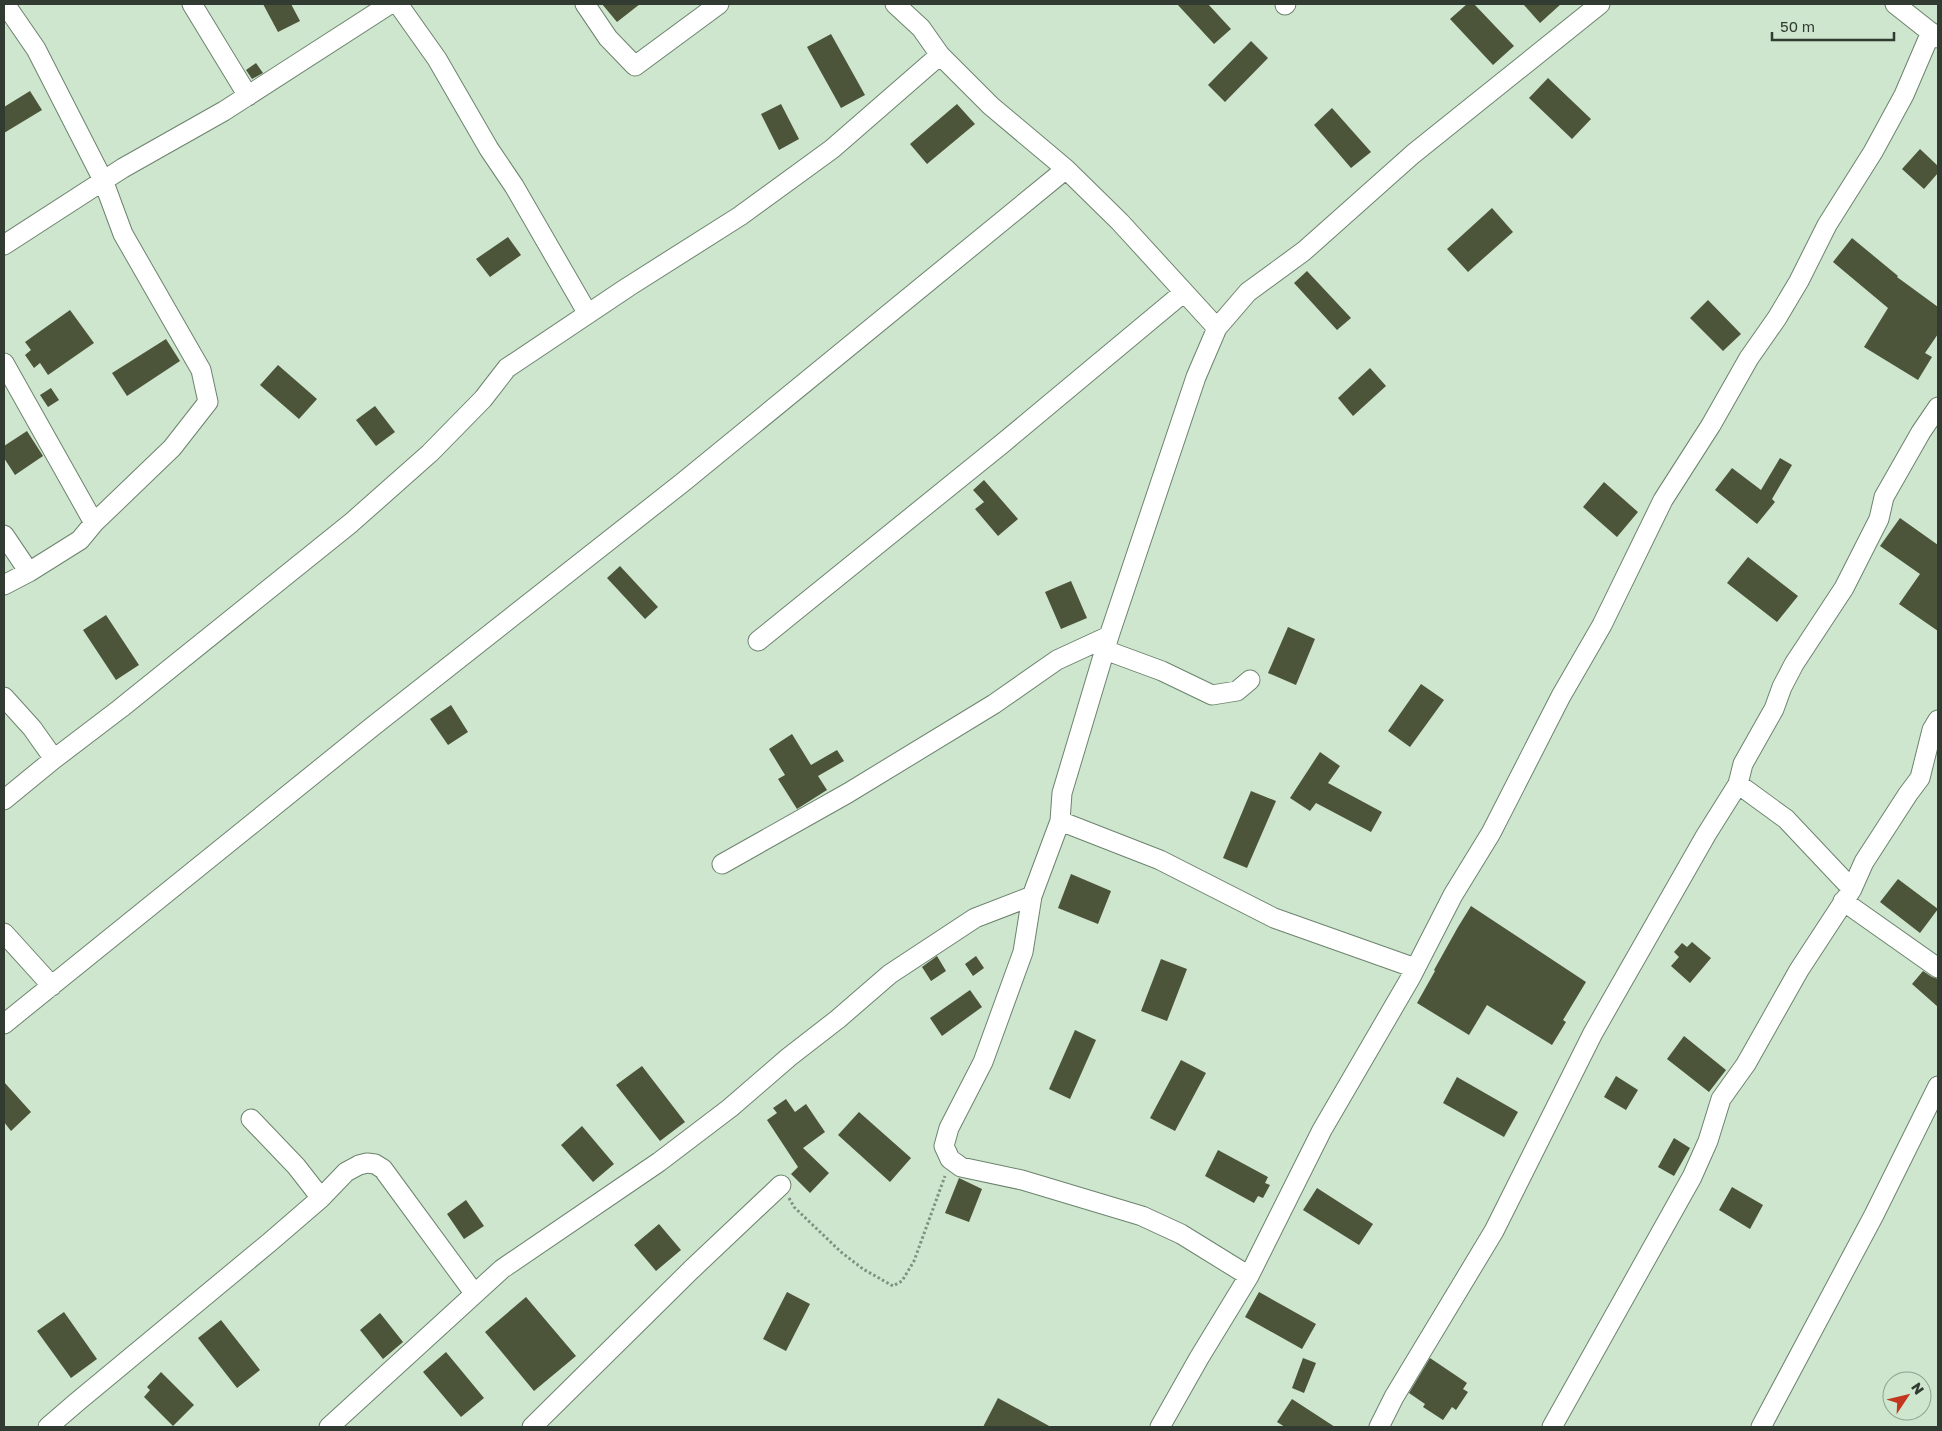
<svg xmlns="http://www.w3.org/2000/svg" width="1942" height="1431" font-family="'Golos Text',sans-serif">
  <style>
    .building { fill: #4c543a }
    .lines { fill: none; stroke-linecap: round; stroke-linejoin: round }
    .minor-casing { stroke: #6c836d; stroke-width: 21 }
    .path { stroke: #809180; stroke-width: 3; stroke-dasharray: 2.5 2.5; stroke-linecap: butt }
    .minor { stroke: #fff; stroke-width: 19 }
  </style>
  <rect width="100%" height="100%" fill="#cde6cd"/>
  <path class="building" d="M263 4H291L300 21 278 32Z
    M602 4H640L617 22Z
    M1177 4H1208L1231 29 1214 44Z
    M1467 4H1474L1514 46 1493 65 1450 19Z
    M1523 4H1561L1540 23Z
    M831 34 865 95 841 108 807 47Z
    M1251 41 1268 58 1225 102 1208 85Z
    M256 63 263 73 252 79 246 70Z
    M1548 78 1591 119 1572 139 1529 98Z
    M30 91 42 110 4 133V107Z
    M781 104 799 139 779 150 761 114Z
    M957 104 975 124 927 164 910 144Z
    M1332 108 1371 152 1351 168 1314 125Z
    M1920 149 1938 166V173L1924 189 1902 169Z
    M1492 208 1513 232 1468 272 1447 249Z
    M508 237 521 255 490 277 476 259Z
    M1852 238 1898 276 1897 277 1938 307V334L1925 353 1932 357 1918 380 1864 347 1888 308 1833 262Z
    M1307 271 1351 318 1337 330 1294 283Z
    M1708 300 1741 334 1723 351 1690 318Z
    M70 310 94 343 48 375 40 363 34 368 25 355 31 350 25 342Z
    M166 339 180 361 127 396 112 373Z
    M278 365 317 399 299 419 260 385Z
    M1370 368 1386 386 1353 416 1338 398Z
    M51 388 59 400 48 407 40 395Z
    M375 406 395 432 376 446 356 420Z
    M27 431 43 456 15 475 4 458V446Z
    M1780 458 1792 465 1772 499 1775 502 1757 524 1715 490 1732 468 1761 490Z
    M984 480 1018 519 998 536 975 509 984 502 973 490Z
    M1604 482 1638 512 1617 537 1583 507Z
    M1900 518 1938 545V631L1899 604 1920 574 1880 546Z
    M1748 557 1798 596 1777 622 1727 583Z
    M620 566 658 607 645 619 607 578Z
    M1071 581 1087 618 1061 629 1045 592Z
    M106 615 139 665 116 680 83 630Z
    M1288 627 1315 639 1296 685 1268 673Z
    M1421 684 1444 700 1410 747 1388 731Z
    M451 705 468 732 448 745 430 719Z
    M792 734 811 765 837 750 844 761 818 776 827 790 797 809 778 779 785 775 769 749Z
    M1320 752 1340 766 1328 783 1382 812 1371 832 1316 803 1310 811 1290 798Z
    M1251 791 1276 801 1247 868 1223 858Z
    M1071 874 1111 891 1098 924 1058 908Z
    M1898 879 1938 909 1920 933 1880 902Z
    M1471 906 1586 982 1563 1020 1566 1022 1552 1045 1487 1005 1469 1035 1417 1003 1435 971 1434 970 1458 927Z
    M1692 942 1711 958 1690 983 1671 966 1679 957 1674 952 1682 943 1687 947Z
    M937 956 946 971 931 981 922 967Z
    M976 956 984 968 973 976 965 964Z
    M1161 959 1187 969 1167 1021 1141 1011Z
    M1923 971 1932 977 1938 979V1007L1912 984Z
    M970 990 982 1007 942 1036 930 1018Z
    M1075 1030 1096 1040 1070 1099 1049 1089Z
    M1684 1036 1726 1070 1709 1092 1667 1059Z
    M1181 1060 1206 1073 1175 1131 1150 1118Z
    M642 1066 685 1122 660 1141 616 1085Z
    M1616 1076 1638 1090 1626 1110 1604 1097Z
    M1457 1077 1518 1112 1504 1137 1443 1103Z
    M4 1082 31 1112 11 1131 4 1122Z
    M786 1099 795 1112 806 1104 825 1132 803 1148 829 1173 810 1193 791 1174 798 1167 767 1120 777 1113 773 1108Z
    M859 1112 911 1158 890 1182 838 1135Z
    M582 1126 614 1164 593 1182 561 1145Z
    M1674 1138 1690 1148 1674 1176 1658 1167Z
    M1218 1150 1268 1177 1265 1183 1270 1185 1263 1198 1258 1196 1254 1203 1205 1176Z
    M959 1178 982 1189 969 1222 945 1213Z
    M1732 1187 1763 1205 1750 1229 1719 1210Z
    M1317 1188 1373 1224 1359 1245 1303 1210Z
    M466 1200 484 1226 464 1239 447 1214Z
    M659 1224 681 1250 656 1271 634 1245Z
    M787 1292 810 1304 786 1351 763 1339Z
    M1259 1292 1316 1324 1302 1349 1245 1317Z
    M526 1297 576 1356 534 1391 485 1332Z
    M64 1312 97 1359 71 1378 37 1331Z
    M380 1313 403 1342 383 1359 360 1330Z
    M221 1320 260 1370 237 1388 198 1338Z
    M446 1352 484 1398 461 1417 423 1372Z
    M1303 1358 1316 1363 1304 1393 1292 1388Z
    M1430 1358 1467 1383 1463 1389 1468 1392 1456 1410 1452 1407 1443 1420 1423 1407 1425 1404 1409 1393Z
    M161 1372 194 1405 173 1426 144 1397 150 1390 147 1387Z
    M998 1398 1051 1427H983Z
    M1292 1399 1335 1427H1285L1277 1422Z"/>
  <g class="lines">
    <g class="minor-casing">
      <path id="minor" d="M192 4 248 96
        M398 4 437 59 489 149 514 186 588 314
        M585 4 608 38 635 66 719 4
        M895 4 921 28 940 55 991 106 1066 169 1120 222 1217 328
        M1895 4 1938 38
        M1285 5 1286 4
        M4 245 123 168 224 111 390 4
        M4 363 94 523
        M4 535 29 572
        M4 585 29 572 80 540 94 523 172 448 208 402 201 370 123 234 103 180 36 49 5 4
        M758 641 1003 443 1183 293
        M1105 650 1162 671 1212 695 1237 691 1250 680
        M4 697 32 728 54 759
        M1738 784 1786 819 1852 889
        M4 800 54 759 121 708 351 523 430 453 483 399 507 368 628 287 740 216 832 149 940 55
        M1060 821 1160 860 1274 918 1415 968
        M722 864 848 793 994 704 1057 660 1109 636
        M1843 901 1938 968
        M4 933 52 986
        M4 1024 372 727 682 483 1066 169
        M251 1119 296 1166 321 1198
        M1249 1276 1181 1234 1142 1216 1022 1180 961 1167 950 1159 944 1146 949 1128 983 1062 1023 952 1032 896 1060 821 1062 793 1109 636 1196 377 1217 328 1248 292 1304 251 1413 154 1600 4
        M48 1427 77 1402 270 1242 321 1198 346 1172 359 1165 367 1163 375 1164 383 1169 474 1293
        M329 1427 502 1269 659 1162 730 1108 789 1057 838 1019 890 974 975 918 1032 896
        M532 1427 691 1270 781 1185
        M1160 1427 1199 1358 1249 1276 1322 1130 1411 977 1453 895 1491 833 1561 696 1602 625 1663 500 1711 425 1749 358 1777 318 1799 281 1827 225 1873 152 1904 95 1931 32
        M1379 1427 1394 1397 1494 1231 1593 1033 1706 835 1738 784 1743 764 1774 709 1782 687 1794 664 1844 588 1879 519 1884 497 1921 432 1938 407
        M1552 1427 1692 1177 1708 1141 1721 1099 1746 1064 1799 970 1852 889 1864 862 1908 794 1920 778 1932 730 1938 720
        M1761 1427 1874 1215 1938 1086"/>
    </g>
    <path class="path" d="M789 1198 794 1207 841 1252 863 1269 893 1286 902 1281 914 1261 945 1176"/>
    <use href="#minor" class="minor"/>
  </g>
  <rect width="1942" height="1431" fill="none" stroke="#313b31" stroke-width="10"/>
  <g transform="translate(1907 1396) rotate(55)"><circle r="24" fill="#cde6cd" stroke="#8fa28f"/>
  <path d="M0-4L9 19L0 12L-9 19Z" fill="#c33721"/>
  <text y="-8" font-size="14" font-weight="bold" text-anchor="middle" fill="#313b31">N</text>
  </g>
  <path d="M1772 32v8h122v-8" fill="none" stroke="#313b31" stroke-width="2.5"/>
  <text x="1780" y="32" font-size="15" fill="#313b31" stroke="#cde6cd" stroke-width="4" paint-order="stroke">50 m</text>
</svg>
